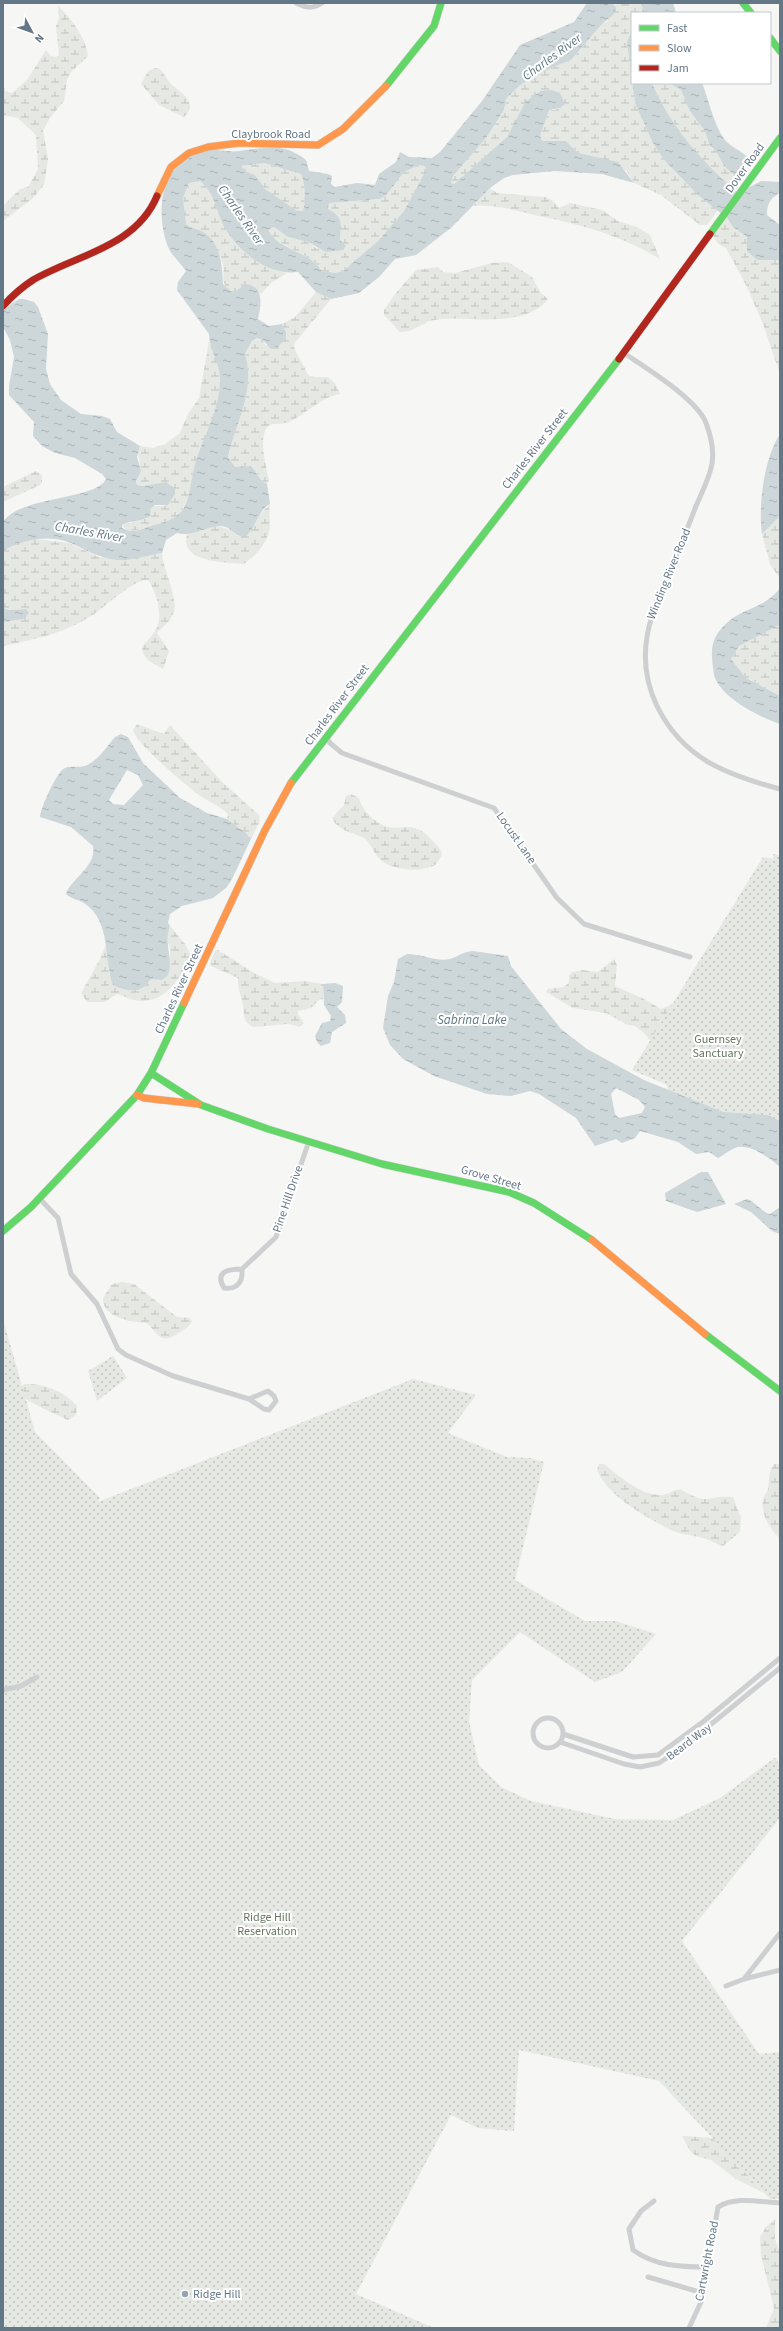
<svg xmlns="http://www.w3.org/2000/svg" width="783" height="2331" font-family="'Source Sans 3',sans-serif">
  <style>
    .wetland { fill: url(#wetland-marsh) }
    .park { fill: url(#park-dots) }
    .water { fill: url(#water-ripples); fill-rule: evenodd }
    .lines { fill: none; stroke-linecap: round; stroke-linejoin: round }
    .fast-casing { stroke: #d2d4d4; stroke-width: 8 }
    .slow-casing { stroke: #d2d4d4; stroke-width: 8 }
    .jam-casing { stroke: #d2d4d4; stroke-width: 8 }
    .street { stroke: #cecfd0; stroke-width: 5 }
    .fast { stroke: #63d668; stroke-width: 7 }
    .slow { stroke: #ff974d; stroke-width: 7 }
    .jam { stroke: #b3261e; stroke-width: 7 }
    .poi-dot { fill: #97a3ae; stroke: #fff; stroke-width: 1.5 }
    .labels { text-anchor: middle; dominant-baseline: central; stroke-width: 4; stroke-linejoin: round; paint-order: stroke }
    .street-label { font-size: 12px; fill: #647787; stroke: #fff }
    .park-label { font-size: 12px; fill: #657860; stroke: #fff }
    .poi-label { font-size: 12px; fill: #647787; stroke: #fff; text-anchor: start }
    .water-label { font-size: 13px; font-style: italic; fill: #607983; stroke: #fff }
  </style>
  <defs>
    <pattern id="wetland-marsh" width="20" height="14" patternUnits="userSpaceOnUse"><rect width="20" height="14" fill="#e6e9e3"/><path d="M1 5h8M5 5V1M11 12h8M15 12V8" fill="none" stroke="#bec2be"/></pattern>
    <pattern id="park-dots" width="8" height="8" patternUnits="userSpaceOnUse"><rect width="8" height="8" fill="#e6e9e3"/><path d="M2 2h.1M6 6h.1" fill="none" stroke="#bec2be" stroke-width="1.8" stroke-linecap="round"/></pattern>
    <pattern id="water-ripples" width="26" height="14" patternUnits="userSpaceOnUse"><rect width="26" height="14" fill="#cdd6d8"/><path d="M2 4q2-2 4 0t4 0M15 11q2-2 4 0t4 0" fill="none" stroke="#aab2b5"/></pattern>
  </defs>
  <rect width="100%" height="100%" fill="#f6f6f5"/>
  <path class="wetland" d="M611 3H643L644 6 642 13H632V30L627 42 635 103 665 161 699 196 718 210 707 225H700L661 195 634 183 626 170 578 153 566 141H542L540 136 549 110H555L565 104 517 121 507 137 454 184 451 183 453 176 486 138 504 110 506 99 519 86 544 71 571 60 602 24 608 21Z
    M58 6C71 18 86 38 88 56L71 72 67 80 64 101 50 118 43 130 48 159 44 185 32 199 3 221V206L20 189 28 187 38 169 36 135 18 118 3 115V84L5 91 12 93 27 80 46 50 51 56 56 57 59 55 56 26 59 18Z
    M155 68 160 69C164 73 166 79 171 84 181 93 200 103 184 117L159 105 141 84 148 71Z
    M652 83H669L681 90 690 110 705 131 711 148 716 151 724 166 738 179 733 189C700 160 669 124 652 83Z
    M264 163 301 174C305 182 306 202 303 211L297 212 265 189 255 175 247 172 240 166Z
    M419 165H425L426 170 404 211 378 241 343 271 335 274 322 271C309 251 280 250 268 230L274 227 288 237 308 242 316 248 340 240C341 224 344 217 328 209L329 203 380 199 404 172Z
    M194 180 200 181 210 190 218 207 275 270 287 273 271 283 261 294 254 286 245 284 233 293C216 281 228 274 221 259 217 248 205 238 198 229L191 228 186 224 183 198 189 183Z
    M490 188 497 193 545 197 552 200 559 208 570 203 602 210 618 221 637 227 650 235 660 259C622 236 583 225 539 216 517 211 497 204 473 206Z
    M727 218 733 227 747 237V243L757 260H780V374L763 324 747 287 726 248 718 244 713 236Z
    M508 262 532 277 541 293 548 299C524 330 468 315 434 320 422 322 413 333 400 332L384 315V310L395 294 416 270 438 267 443 272 455 273 492 263Z
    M316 292 331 299 294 344C294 350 297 353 300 359 311 379 304 377 328 377L335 383 340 394C319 398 308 413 289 422 281 426 269 420 265 431 260 443 266 467 269 480L267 484C258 481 258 468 248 466 244 466 239 468 235 467L228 457C236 422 256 390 245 355L252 341 257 338 263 340 266 346 286 332 282 324 295 317Z
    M209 341C215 353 220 365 221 379 222 410 205 438 195 467 193 472 194 479 192 485 190 493 185 506 180 513 172 522 137 533 126 530L122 525 145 519 152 506H165L175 494 172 486C156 482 151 488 137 485 135 478 141 472 140 465 139 456 137 456 140 446L153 448 165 444 180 433 188 414 199 398Z
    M36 471 42 475V482L40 485 3 502V487Z
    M270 504C269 511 270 518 270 526 269 542 256 555 244 564 227 562 179 564 187 534 211 528 217 520 239 536Z
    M780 516V579L770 564 762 534Z
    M35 539 69 543 99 557 132 559 148 555 162 553C162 566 180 602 173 614 170 622 162 627 157 633L169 651 163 669C153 663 143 660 142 647 147 640 154 635 157 627 163 615 156 590 148 580 135 578 106 606 94 614 66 633 36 639 3 646V622L24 619 26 609 9 610 3 608V551L17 543Z
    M780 624V696L746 678 731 659 739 646Z
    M137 724 164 734 170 725 222 782 259 815 260 821 251 839 246 833 227 819 228 814C220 806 209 802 199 795 186 785 136 744 133 730Z
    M351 794 359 798C362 812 380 828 395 828 402 828 409 826 417 829 424 831 429 837 434 842 438 846 441 849 442 855 440 858 438 862 435 865 422 873 393 870 382 861 374 855 372 845 365 839 354 831 339 833 332 818L344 805 346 796Z
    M170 926 185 944 192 957C180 977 166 1003 139 1001 131 1000 124 996 117 994L105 1002H87L81 993 100 959 107 942 109 974 149 983 151 979 162 980C165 972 171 961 170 951 169 940 165 939 170 926Z
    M218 950 254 973 275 983 305 981 323 984V999L319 1000 311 1008 298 1011V1014L304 1023 300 1027 288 1024 253 1027C242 1021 245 1017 243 1006 242 995 238 993 238 978L211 966 210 963 215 951Z
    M614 959 617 965 615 986 644 999 661 1009 686 998 653 1044 644 1033 635 1026 628 1025 606 1013 573 1008 546 992 548 989 564 987 569 982V976L572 972 582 970 598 972Z
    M122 1282 134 1284 177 1317 190 1318 192 1321C190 1326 185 1329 180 1332 162 1345 159 1336 147 1323 132 1322 102 1318 103 1298L112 1284Z
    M24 1384C42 1383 65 1391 77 1406L76 1415 68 1420C60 1416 25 1401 23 1396 21 1394 21 1389 21 1387Z
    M599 1464H604C619 1476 639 1494 659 1495 666 1496 673 1490 680 1489 710 1507 706 1495 733 1497L741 1518 740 1532 723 1546C716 1544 710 1540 703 1538 693 1535 682 1535 673 1531 648 1518 608 1497 597 1470Z
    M774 1464H780V1539C771 1530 760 1514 763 1500 764 1495 768 1492 768 1488 770 1477 768 1473 774 1464Z
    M682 2136 714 2138 764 2193 736 2179 711 2160 696 2156 690 2151Z
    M775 2219V2239L780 2252V2328H766L774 2308 761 2255 760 2237 766 2227Z"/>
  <path class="park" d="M773 854 780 856V1121L776 1124 719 1113 668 1092 667 1085 632 1070 763 857 773 859Z
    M3 1319 35 1432 100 1498 98 1502 413 1379 476 1395 448 1433 507 1457 530 1458 544 1462 515 1580 585 1621H616L656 1634 622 1672 595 1682 520 1632 472 1680 469 1721 479 1765 501 1787 531 1801 615 1819 673 1820 720 1798 776 1757 780 1767V1818L682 1941 759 2054 780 2052V2199H770L659 2081 519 2050 514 2131 478 2128 451 2115 356 2294 434 2328H3Z
    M113 1356 127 1378 97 1401 88 1371Z"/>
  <path class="water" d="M587 3H611L616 7 613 15 602 24 571 60 544 71 519 86 506 99 504 110 486 138 453 176 451 183 454 184 507 137 526 101 541 91 551 90 560 93 565 104 560 108 549 110 540 136 542 141H566L578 153 618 162 634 183 602 174 554 171 513 175 504 178 490 188 452 227 416 255 395 259 379 277 359 293 331 299 316 292 298 272C269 276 241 253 226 230 216 213 216 194 200 181L189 183 183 198 186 224C191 229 197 228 203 232 221 243 222 265 223 284L233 293 245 284C265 285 261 306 258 319L269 326 282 324 286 332V338L277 348H270L263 340 257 338 252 341 245 354C256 391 236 422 228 457L235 467 251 466C257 472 259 481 267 484L270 504C258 510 256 527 246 536 235 538 230 525 220 526 204 527 192 537 177 533L166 540 162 553C147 555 132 561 117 560 99 558 86 550 71 543 48 534 23 539 3 551V522C21 495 95 501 106 479L102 474 75 458 55 453 42 446 33 436 34 422 9 395V386L14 357 10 340 3 327V310L19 299H24L34 302 38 307 48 334 46 369 50 384 61 400 81 414 102 416 110 419 117 432 140 446 137 457 141 471 136 481 137 485 144 486 166 482 175 489V494L168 505H155L151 508 150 516C141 522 131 520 122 525V528C132 535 144 528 154 525 163 523 172 520 179 514 190 503 191 482 194 468 202 438 219 413 220 381 221 364 209 350 209 334L177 290 178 282 186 271C180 262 172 256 168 247 155 213 160 164 200 151 213 147 226 153 239 151 265 148 283 142 306 160L309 171 328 174 332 176 331 184 335 187 357 183 375 185 379 174 396 162 400 152 409 157 432 158 440 152 482 101 520 45 574 22ZM264 163 301 174C305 182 306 201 303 211H297L265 189 255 175 247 172 241 166ZM419 165 425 166 426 170 404 211 378 241 343 271 335 273 322 271C309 251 280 251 268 230L274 227 288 237 308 242 326 252 343 250 346 246 340 240C341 224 344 217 328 209L329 203 380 199 387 194 404 172Z
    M643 3H673L676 13H642Z
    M632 30V83H652C670 126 703 163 738 193L761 181 780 182V193C770 198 767 204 767 215L780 225V260H757L747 251V237L733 227 727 218 699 196 665 161 653 143 635 103 627 42Z
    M669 83H702C709 100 714 127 726 141 733 149 745 151 749 161L741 171 738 179 724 166 716 151 710 146 705 131 690 111 681 90Z
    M780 434V516L762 534C758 506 764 458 780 434Z
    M780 588 779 625 739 646 731 659 746 678 780 696V724C760 717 728 701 717 682 713 676 713 666 712 658 711 642 716 632 729 621 744 608 765 608 780 588Z
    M3 608 9 610 26 609 29 613 24 619 3 622Z
    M121 734 128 737 143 763 180 798 207 813 227 819 246 833 251 839 231 881 226 888 213 898 182 906 170 914 168 923 170 926C163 943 174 960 168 975L162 980 151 979C142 994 127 992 113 985 103 958 112 922 84 903 79 900 72 899 67 895L66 893C73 878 97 865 93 846L71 827 40 817C41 807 57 771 65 768 74 765 82 769 89 764 100 758 107 746 115 737ZM127 770 138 775 143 785 124 805 113 804 109 800Z
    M473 951 508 956 511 966 561 1029 587 1049 644 1080 723 1112 767 1115 780 1121V1167C770 1158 752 1145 738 1147 732 1148 724 1155 718 1158L709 1152 696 1154 678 1142 640 1131 635 1138 622 1143 616 1139 595 1146 576 1118 539 1094 530 1091 511 1096 487 1094 434 1076 403 1059 390 1045 383 1028 388 996 394 982 398 959 407 954C421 954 437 962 450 959 459 956 462 952 473 951ZM616 1088 639 1100 645 1107 642 1113 619 1118 615 1114 611 1094Z
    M335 983 343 986 342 1002 337 1007 345 1015 346 1023 332 1032 330 1043 321 1046 317 1042 315 1036 322 1023 330 1021 331 1016 324 1005 323 984Z
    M701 1172H708L726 1204 697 1212 666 1201 665 1193Z
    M747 1199C756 1202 761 1212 770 1214L780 1207V1234L772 1231 751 1212 734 1204Z"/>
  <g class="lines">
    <g class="fast-casing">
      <path id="fast" d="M743 3 751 13
        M770 38 780 51
        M386 86 434 26 441 3
        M710 234 780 138
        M291 783 619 359
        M151 1073 201 1105 268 1129 382 1164 509 1192 534 1203 592 1240
        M3 1231 31 1207 137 1095 151 1073 184 1003
        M705 1334 780 1391"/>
    </g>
    <g class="slow-casing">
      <path id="slow" d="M157 196 171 167 189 153 208 147 239 143 318 145 343 129 386 86
        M184 1003 265 830 291 783
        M137 1095 144 1098 198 1104
        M592 1240 705 1334"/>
    </g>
    <g class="jam-casing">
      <path id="jam" d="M3 306C12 296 22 287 33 280 76 255 136 247 157 196
        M619 359 710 234"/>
    </g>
    <path class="street" d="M296 3C306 8 313 9 322 3
      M624 353C646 368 697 399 706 423 720 460 710 474 696 506 688 527 680 548 671 568 650 615 633 656 657 706 683 759 727 775 780 789
      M326 737 330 743 342 753 494 808 557 898 584 924 690 957
      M40 1199 58 1218 71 1274 97 1304 118 1349 126 1355 173 1376 249 1399 264 1409 269 1410 276 1401 274 1396 268 1391 249 1399
      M242 1269C229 1269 214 1271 224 1288 238 1290 243 1281 242 1269L276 1237 309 1141
      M3 1690 21 1686 37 1677
      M533 1733a15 15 0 1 1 30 0a15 15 0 1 1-30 0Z
      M563 1734 633 1757 658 1755 704 1721 780 1658
      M560 1742 624 1764 640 1767 659 1763 682 1748 780 1668
      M744 1979 780 1933
      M726 1986 744 1979 780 1970
      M654 2201 641 2211 629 2229 633 2250C655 2266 680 2267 707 2267
      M648 2277 703 2293
      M689 2328 701 2302 718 2207C736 2196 760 2202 780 2203"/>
    <use href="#fast" class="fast"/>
    <use href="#slow" class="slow"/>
    <use href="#jam" class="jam"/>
  </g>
  <circle class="poi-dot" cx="185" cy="2294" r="4"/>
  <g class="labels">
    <g class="street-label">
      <text x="271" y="134">Claybrook Road</text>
      <text transform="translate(745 168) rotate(-54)">Dover Road</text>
      <text transform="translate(535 449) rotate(-52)">Charles River Street</text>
      <text transform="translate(669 574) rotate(-68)">Winding River Road</text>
      <text transform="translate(337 705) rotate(-53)">Charles River Street</text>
      <text transform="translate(516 838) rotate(55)">Locust Lane</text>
      <text transform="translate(179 989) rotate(-65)">Charles River Street</text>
      <text transform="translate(491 1178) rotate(16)">Grove Street</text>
      <text transform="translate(288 1199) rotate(-71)">Pine Hill Drive</text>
      <text transform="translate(689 1742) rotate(-37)">Beard Way</text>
      <text transform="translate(707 2261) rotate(-79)">Cartwright Road</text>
    </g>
    <g class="park-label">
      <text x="718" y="1039">Guernsey<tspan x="718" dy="14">Sanctuary</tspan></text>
      <text x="267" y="1917">Ridge Hill<tspan x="267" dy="14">Reservation</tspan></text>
    </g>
    <g class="poi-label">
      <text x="193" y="2294">Ridge Hill</text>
    </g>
    <g class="water-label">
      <text transform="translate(552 57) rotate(-36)">Charles River</text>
      <text transform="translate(241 215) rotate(55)">Charles River</text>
      <text transform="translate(89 532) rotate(10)">Charles River</text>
      <text x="472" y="1020">Sabrina Lake</text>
    </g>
  </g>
  <rect width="783" height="2331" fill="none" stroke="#647787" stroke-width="8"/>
  <rect x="631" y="12" width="140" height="72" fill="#ffffff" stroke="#c1c9cf"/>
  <rect x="639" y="25" width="20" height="6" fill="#63d668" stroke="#c1c9cf"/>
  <text x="667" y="32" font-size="12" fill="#647787">Fast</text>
  <rect x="639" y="45" width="20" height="6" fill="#ff974d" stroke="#c1c9cf"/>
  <text x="667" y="52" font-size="12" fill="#647787">Slow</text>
  <rect x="639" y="65" width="20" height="6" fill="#b3261e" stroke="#c1c9cf"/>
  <text x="667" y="72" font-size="12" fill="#647787">Jam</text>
  <g transform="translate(32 32) rotate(131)" stroke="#ffffff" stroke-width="3" paint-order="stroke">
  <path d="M0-3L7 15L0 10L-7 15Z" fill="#647787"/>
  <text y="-6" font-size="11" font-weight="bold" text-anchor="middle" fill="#647787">N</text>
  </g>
</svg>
